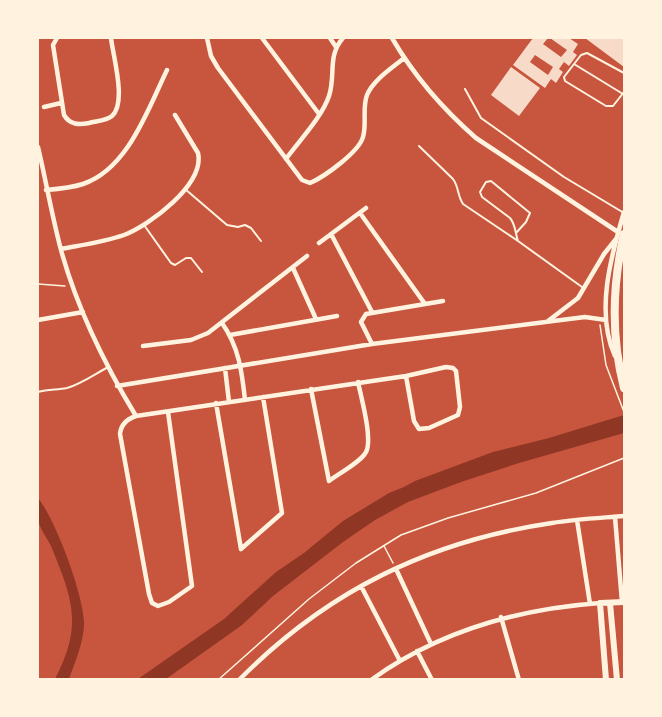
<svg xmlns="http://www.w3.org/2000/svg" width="662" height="717" font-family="Ubuntu,sans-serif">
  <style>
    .water { fill: #8f3625 }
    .building { fill: #f7dbc8; fill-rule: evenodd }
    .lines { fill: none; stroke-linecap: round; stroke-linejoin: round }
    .path { stroke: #fff3e0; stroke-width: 1.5 }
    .service { stroke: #fff3e0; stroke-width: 2 }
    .minor { stroke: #fff3e0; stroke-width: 4.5 }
    .tertiary { stroke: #fff3e0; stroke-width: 6 }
    .trunk { stroke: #fff3e0; stroke-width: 8 }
  </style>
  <rect width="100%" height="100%" fill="#c8553d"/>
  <path class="water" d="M624 415V433L519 463 461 482 408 502 375 520 343 542 273 596 242 625 166 679H138L224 619 276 572 304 553 343 521 389 493 404 487 415 481 493 452 549 438Z
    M38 498C56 521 82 591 84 621 85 639 75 662 69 679H55C83 625 73 600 51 546 47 538 41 530 38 521 36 515 37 505 38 498Z"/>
  <path class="building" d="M533 38H548L543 44 561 57 567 50 550 38H569L578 44 573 52 577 55 569 66 564 62 559 69 563 72 556 83 551 79 545 88 513 65ZM535 55 553 67 548 75 530 62Z
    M585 38H624V67Z
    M511 67 540 88 519 116 491 95Z"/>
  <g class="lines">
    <path class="path" d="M38 284 65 286
      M600 325 606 365 624 412
      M384 546 393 563
      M218 680 309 599 356 563 401 535 448 518 536 493 624 458"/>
    <path class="service" d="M574 64 623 94
      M624 73 587 53 581 55 564 77 565 81 606 106H613L624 92
      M465 89 481 118 564 177 624 213
      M419 146 453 179C459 187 457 195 463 204L518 241
      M185 189 227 225 238 227 245 225 251 228 261 241
      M144 225 171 263 175 265 186 258H191L202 272
      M516 233 526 222 530 213 491 181 486 182 480 192 482 197 510 218C516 225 515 233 518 241L582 287
      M38 392C48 389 57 390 67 388 81 384 95 374 108 367"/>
    <path class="minor" d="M57 38 53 45 64 115C70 125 79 125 89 123 96 121 106 121 112 116 127 103 113 56 111 38
      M207 38 211 56 218 68 302 180 310 183C324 177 359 152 363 137 367 124 362 108 367 95 373 80 392 68 404 58
      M262 38 319 114
      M330 38 336 47
      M392 38C413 74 444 110 476 138L618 232
      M44 107 61 103
      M38 147C46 181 52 216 61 250 77 308 105 365 136 416
      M286 159C299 141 322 117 329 96 336 75 327 56 343 38
      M46 190C59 189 71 188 83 184 128 169 148 109 167 70
      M360 213 425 304
      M331 234 372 312
      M319 243 366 208
      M61 249C82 245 104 242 124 235 150 225 205 184 198 153L175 115
      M293 268 316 319
      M38 320 83 312
      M548 321 578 298 604 254 616 239
      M222 323C239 347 242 372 245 400
      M230 335 337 316
      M372 344 361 322 366 314 443 301
      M143 346 191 340 208 333 307 256
      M615 356C595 313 611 256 624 212
      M225 368 229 402
      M117 386 372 344 585 317 606 320
      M311 389 329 481C338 474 361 462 366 452 373 439 361 397 358 382
      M216 403 241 549
      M168 412 192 586 169 602 158 606 152 603 149 594 120 434C121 424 127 419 136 416L406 376 446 367 453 368 456 371 460 407 458 415 429 428 419 429 414 421 406 376
      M615 517 622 602
      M577 520 590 604
      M241 549 282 513 263 397
      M396 569 431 644
      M361 586 399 659
      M501 617 519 680
      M417 651 432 680
      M239 680C327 591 429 541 552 523 576 519 600 518 624 516
      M371 680C439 631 517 609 600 603"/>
    <path class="tertiary" d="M610 603 617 680
      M606 680 600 603 624 602"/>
    <path class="trunk" d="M624 234C612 286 611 337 624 388"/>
  </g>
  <rect width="662" height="717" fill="none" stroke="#fff3e0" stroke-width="78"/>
</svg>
